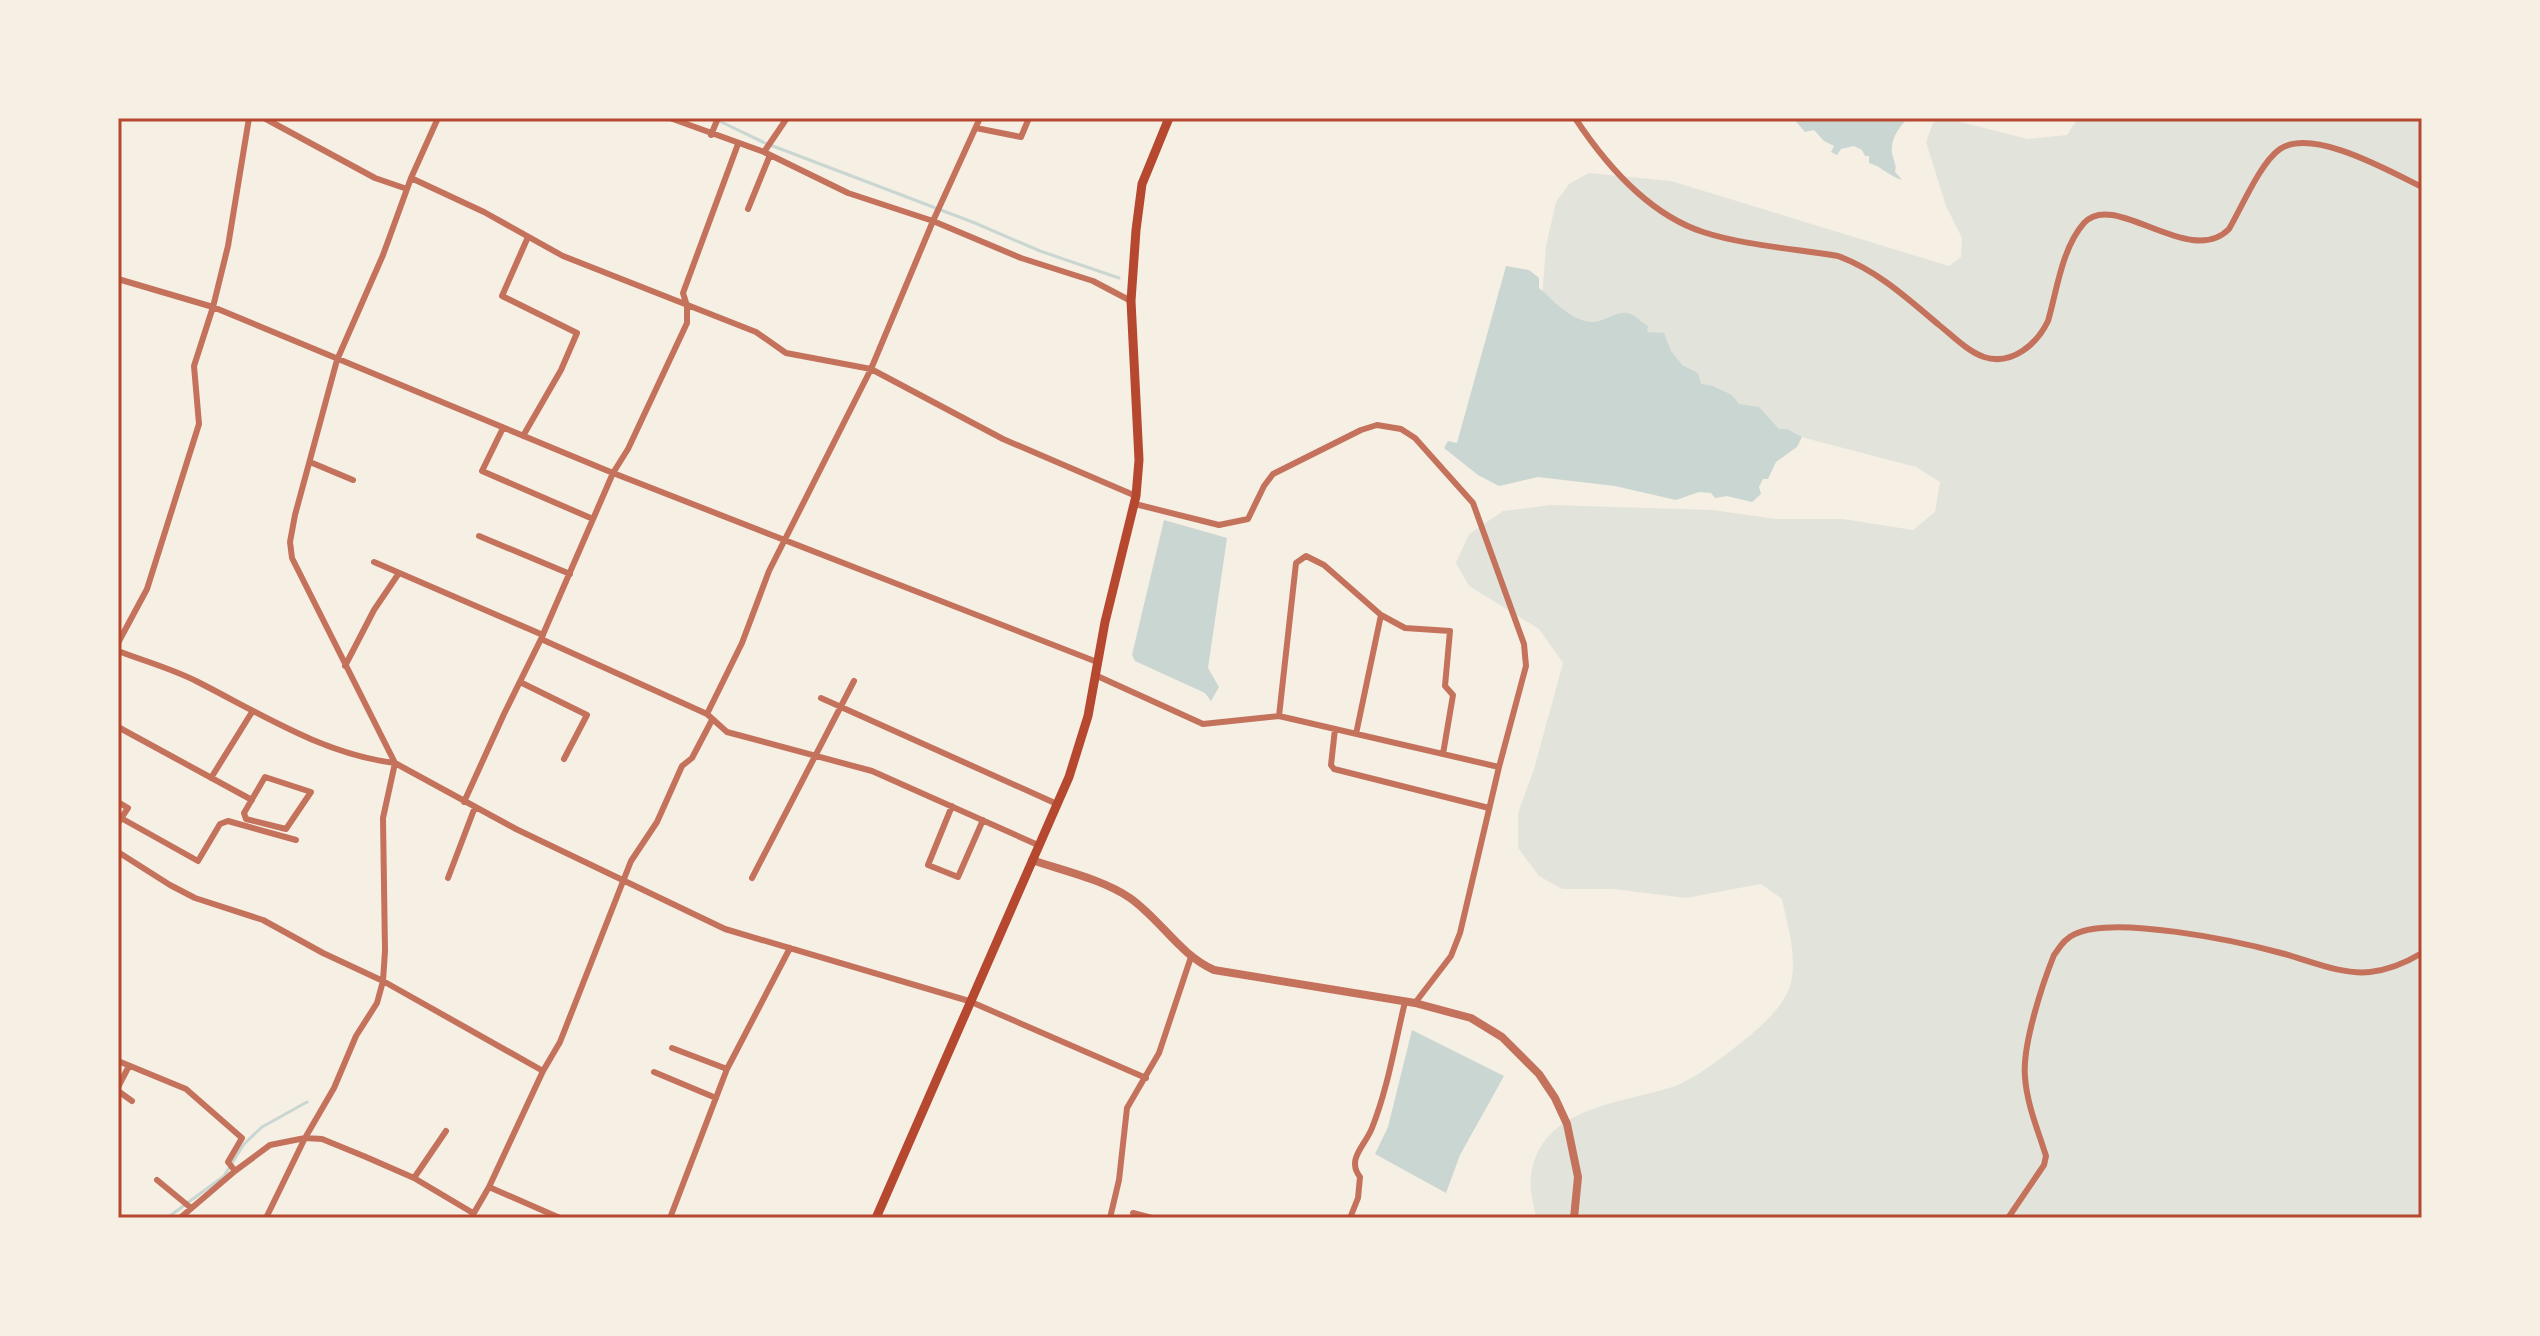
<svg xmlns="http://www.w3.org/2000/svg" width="2540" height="1336" font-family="'Titillium Web',sans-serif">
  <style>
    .green { fill: #e2e4dc }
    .water { fill: #c9d6d2 }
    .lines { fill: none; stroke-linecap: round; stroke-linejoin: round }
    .stream { stroke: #c9d6d2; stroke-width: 3 }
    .minor { stroke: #c5725c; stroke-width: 6 }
    .tertiary { stroke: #c5725c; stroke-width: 8 }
    .secondary { stroke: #b5482f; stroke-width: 9 }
    .neatline { fill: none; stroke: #b5482f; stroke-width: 3 }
  </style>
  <rect width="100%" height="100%" fill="#f6efe4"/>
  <path class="green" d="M1945 118 2028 139 2067 135 2078 118H2422V1218H1536C1534 1205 1529 1189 1531 1176 1540 1106 1621 1104 1675 1086 1698 1078 1736 1047 1755 1031 1770 1018 1790 998 1792 977 1796 952 1787 924 1782 899L1761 884 1686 898 1613 889H1562L1539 876 1518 848V813L1534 769 1563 663 1539 629 1469 586 1456 563 1469 534 1503 511 1551 505 1713 510 1776 519H1843L1913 530 1935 512 1940 482 1916 467 1732 419 1542 297 1546 246 1556 202 1569 184 1589 173 1671 181 1949 266 1961 257 1962 238 1946 206 1926 142 1933 123Z"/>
  <path class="water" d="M1793 118H1908C1899 127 1890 140 1892 153 1893 161 1897 163 1895 172L1902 180C1889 176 1881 166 1869 163V156H1865L1862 150 1854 146 1841 149 1837 155 1831 152 1834 146 1824 141 1814 130 1805 132Z
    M1506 266 1529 270 1539 278V288C1554 301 1569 319 1590 322 1604 324 1618 307 1633 315 1638 318 1642 323 1648 326L1647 332 1664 333 1671 351 1682 365 1698 373 1701 384 1713 386 1732 395 1739 404 1759 407 1779 429H1787L1802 437 1797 447 1776 462 1768 479H1763L1759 487 1761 494 1752 502 1727 496 1715 498 1711 493 1699 492 1676 500 1615 486 1538 477 1499 486 1478 475 1444 448 1448 441 1457 443Z
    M1164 520 1227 538 1208 668 1219 687 1211 701 1205 693 1135 661 1132 655Z
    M1412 1030 1504 1076 1460 1155 1446 1193 1375 1154 1388 1127Z"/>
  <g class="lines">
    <path class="stream" d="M713 118 765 143 975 223 1040 251 1119 278
      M167 1218 224 1176 244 1144 262 1127 307 1102"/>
    <path class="minor" d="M264 118 375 178 407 189
      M670 118 764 152 848 193 933 221 1021 258 1093 281 1131 301
      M1575 118C1606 165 1648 214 1703 232 1742 245 1796 249 1838 256 1878 271 1907 298 1939 325 1953 336 1967 351 1984 357 2012 366 2037 344 2048 321 2057 290 2062 248 2084 223 2114 189 2190 269 2229 229 2242 207 2260 163 2280 149 2313 127 2391 172 2422 187
      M976 128 1021 137 1029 118
      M711 135 718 118
      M764 152 787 118
      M411 178 484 212 563 256 756 332 786 353 871 369 1003 439 1136 496
      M748 209 770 155
      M118 279 213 307 613 473 1097 662
      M503 428 482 471 593 519
      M523 436 561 370 577 333 502 296 528 237
      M310 462 353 480
      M1135 504 1219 525 1248 519 1264 486 1273 474 1361 430 1377 425 1401 429 1415 438 1473 503 1524 644 1526 666 1499 767
      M479 536 570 574
      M374 562 543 635
      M1381 615 1405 628 1450 631 1445 686 1453 695 1443 754
      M541 639 707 714 727 732 872 771 1038 845
      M118 643 147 589 199 424 194 366 213 307 228 246 249 118
      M118 651C144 661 173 669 198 682 261 714 323 754 395 763L516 829 725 929 969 1001 1146 1078
      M345 666 374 610 399 573
      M1095 675 1203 724 1279 716 1499 767 1460 933 1451 956 1415 1003
      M520 682 587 715 564 759
      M821 698 1057 804
      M707 714 742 643 769 571 871 369 933 221 980 118
      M1279 716 1296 563 1306 556 1324 565 1381 615 1356 734
      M118 727 252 800
      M1335 729 1331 765 1334 769 1489 808
      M265 777 311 792 286 829 246 819 244 813Z
      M211 778 252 712
      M118 802 128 808 118 823
      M464 802 504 714 541 639 613 473 628 449 687 323V306L683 293 738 144
      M952 806 928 865 958 877 983 820
      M121 818 198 861 220 824 228 821 296 840
      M118 852 170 885 195 898 263 920 323 953 383 981 543 1071
      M448 878 475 807
      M752 878 854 681
      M672 1048 727 1069 790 948
      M118 1061 186 1089 242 1138 228 1162 235 1171
      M654 1072 716 1098
      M118 1087 129 1066
      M118 1091 132 1101
      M414 1178 446 1131
      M157 1180 191 1208
      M489 1187 560 1218
      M1133 1213 1152 1218
      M180 1218 235 1171 270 1145 305 1138 322 1139 366 1157 414 1178 473 1213
      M266 1218 305 1138 334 1088 356 1036 377 1003 383 981 385 951 383 818 395 763 292 558 290 542 295 515 337 360 383 255 411 178 438 118
      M471 1218 489 1187 543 1071 560 1042 631 861 657 822 682 766 692 758 712 720
      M670 1218 727 1069
      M1110 1218 1119 1180 1127 1108 1159 1053 1191 957
      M1350 1218 1358 1198 1360 1177C1346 1159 1365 1146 1372 1128 1388 1088 1395 1043 1405 1002
      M2008 1218 2044 1165 2046 1156C2038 1130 2027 1105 2025 1077 2022 1046 2042 985 2054 955 2060 947 2065 938 2075 934 2114 915 2237 941 2281 953 2308 960 2341 975 2370 972 2388 970 2407 962 2422 953"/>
    <path class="tertiary" d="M1032 860C1064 871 1102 879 1130 898 1161 920 1179 954 1214 970L1415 1003 1471 1018 1502 1037 1539 1074 1555 1098 1567 1124 1578 1177 1574 1218"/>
    <path class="secondary" d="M876 1218 1069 777 1088 716 1105 622 1136 496 1139 460 1131 301 1136 230 1142 184 1169 118"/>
  </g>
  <rect width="2540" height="1336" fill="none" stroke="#f6efe4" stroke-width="240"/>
  <rect x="120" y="120" width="2300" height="1096" class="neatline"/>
</svg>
